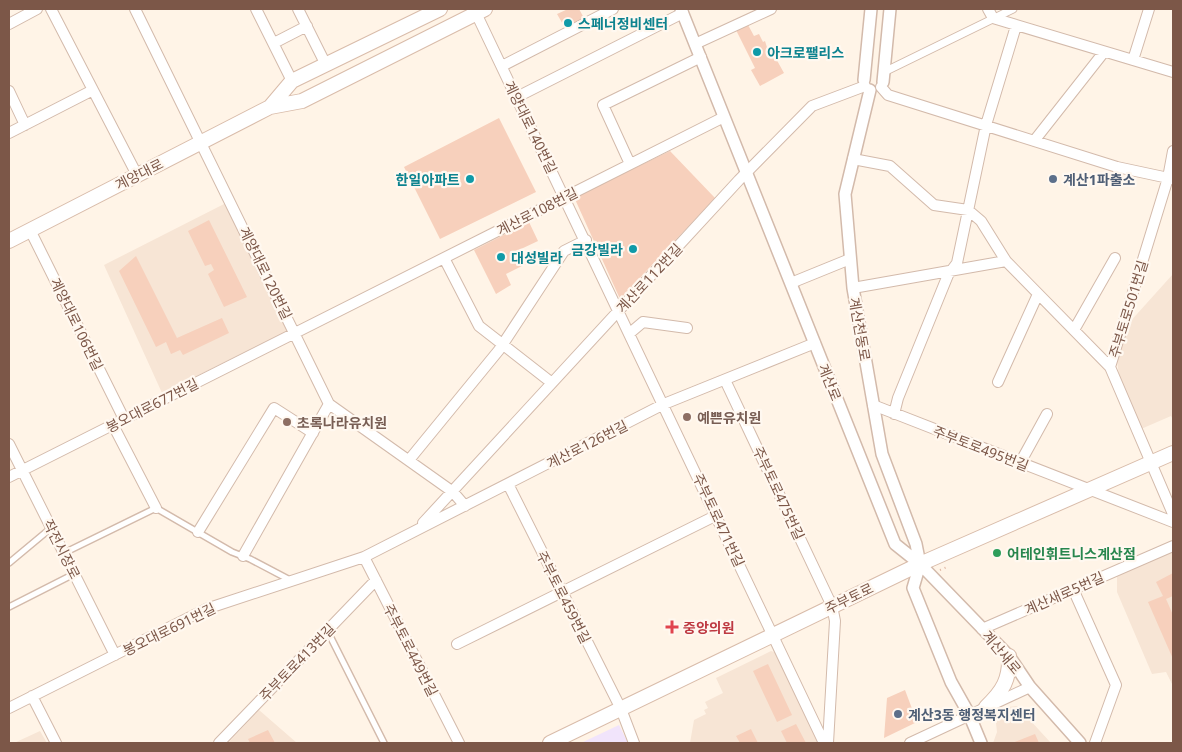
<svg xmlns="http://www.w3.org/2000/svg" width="1182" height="752" font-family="'Noto Sans','Noto Sans KR',sans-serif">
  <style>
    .residential { fill: #f7e5d5 }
    .education { fill: #f1e4fb }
    .building { fill: #f7d0bc }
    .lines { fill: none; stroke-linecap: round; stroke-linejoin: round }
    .service-casing { stroke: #d3baab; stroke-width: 8 }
    .pedestrian-casing { stroke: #d3baab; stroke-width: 9 }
    .minor-casing { stroke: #d3baab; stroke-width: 12 }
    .tertiary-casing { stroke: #d3baab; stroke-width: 14 }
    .secondary-casing { stroke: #d9bcaa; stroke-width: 16 }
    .path { stroke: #ddb29e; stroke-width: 2; stroke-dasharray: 1 4; stroke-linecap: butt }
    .service { stroke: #fff; stroke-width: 5 }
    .pedestrian { stroke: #fff; stroke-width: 7 }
    .minor { stroke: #fff; stroke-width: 10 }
    .tertiary { stroke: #fff; stroke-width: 11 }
    .secondary { stroke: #fff; stroke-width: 14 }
    .culture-dot { fill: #0f9aa8; stroke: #fff8f0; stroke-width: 2 }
    .service-dot { fill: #5c6f8a; stroke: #fff8f0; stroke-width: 2 }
    .education-dot { fill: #8d6e63; stroke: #fff8f0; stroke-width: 2 }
    .leisure-dot { fill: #2e9e5b; stroke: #fff8f0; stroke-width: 2 }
    .health-dot { fill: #e0444e; stroke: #fff8f0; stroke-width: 2 }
    .labels { text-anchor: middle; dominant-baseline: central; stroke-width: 4.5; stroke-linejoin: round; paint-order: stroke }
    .culture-label { font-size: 14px; font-weight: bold; fill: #0d838f; stroke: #fff8f0; text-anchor: start }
    .street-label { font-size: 14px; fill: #7c5748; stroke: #fff8f0 }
    .service-label { font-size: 14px; font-weight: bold; fill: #4e5e75; stroke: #fff8f0; text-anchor: start }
    .education-label { font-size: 14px; font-weight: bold; fill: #785e54; stroke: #fff8f0; text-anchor: start }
    .leisure-label { font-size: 14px; font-weight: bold; fill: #27864d; stroke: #fff8f0; text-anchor: start }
    .health-label { font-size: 14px; font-weight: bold; fill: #be3a42; stroke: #fff8f0; text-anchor: start }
  </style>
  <rect width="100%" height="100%" fill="#fff4e7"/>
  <path class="residential" d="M228 202 290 330 162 393 104 265Z
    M1173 274V420L1171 416 1141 429 1119 376 1117 360 1128 324Z
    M1173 551V686L1166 672 1152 674 1117 592V575Z
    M771 651 777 653 819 743H690L694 720 706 714 704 710 708 708 705 702 723 693 716 678Z
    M1017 706 1051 743H993L997 732 996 723 1001 712 1008 707Z
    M259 710 297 743H228Z
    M40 731 47 743H14Z"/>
  <path class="education" d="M619 725 628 743H581Z"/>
  <path class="building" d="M568 9H579L584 18 565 28 557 14Z
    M747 23 754 36 759 34 763 42 765 41 770 57 774 55 784 73 760 86 751 70 755 68 735 28Z
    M499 118 536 192 440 239 404 167Z
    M670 151 715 198 620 299 574 197Z
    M209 220 247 297 224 307 208 274 214 270 211 264 205 266 188 231Z
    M529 222 538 241 521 249 528 263 506 274 511 285 496 294 474 250Z
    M136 256 177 338 222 318 229 333 183 355 180 350 171 354 166 342 156 347 119 271Z
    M1173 573V596L1166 599 1173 615V659L1148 602 1163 596 1156 582Z
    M768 664 792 715 777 722 753 671Z
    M905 690 917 722 884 738 887 698Z
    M796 724 806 743H787L781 731Z
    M751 729 758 743H740L736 736Z
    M268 730 275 743H250L248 739Z
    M1035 734 1039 743H1012Z"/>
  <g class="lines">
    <g class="service-casing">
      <path id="service" d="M64 553 156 508 232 552 250 559 290 580
        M9 563 51 528
        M9 607 74 574
        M327 630 384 743"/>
    </g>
    <g class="pedestrian-casing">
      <path id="pedestrian" d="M884 72 1013 9"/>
    </g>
    <g class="minor-casing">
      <path id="minor" d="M51 9 137 175
        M135 9 329 404 453 492 465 506
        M256 9 292 81
        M298 9 326 65
        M988 9 993 18 1173 72
        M476 13 824 743
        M9 24 37 9
        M274 43 307 26
        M695 44 771 9
        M1133 60 1149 9
        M502 66 613 9
        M881 87 888 95 1117 167 1173 179
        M9 91 25 125
        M517 97 683 13
        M9 133 93 90
        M1034 141 1104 52
        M1173 151 1168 178 1110 367 1173 514
        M853 159 890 166 934 205 968 210 981 221 1006 261 1110 367
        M630 164 603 105 701 57
        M30 230 124 419
        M444 258 479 326 552 383
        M791 283 850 259
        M853 288 1006 261
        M1074 330 1115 258
        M630 333 643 322 687 328
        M725 380 832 606 835 621 828 743
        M998 382 1038 294
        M873 405 1173 522
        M894 414 898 398 948 275 957 263 986 125 1016 26
        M113 425 156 508
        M9 444 115 655
        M409 460 499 350 564 251 586 240
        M1020 463 1047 414
        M9 477 724 117
        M508 484 621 709 634 743
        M423 523 739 180 812 106 865 86
        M198 532 274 408 313 433
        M243 556 329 404
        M364 557 459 743
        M1073 589 1116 685 1095 743
        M982 629 1173 546
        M457 644 717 515
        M32 696 56 743
        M9 708 206 609 364 557 664 404 815 343
        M219 743 376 580
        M910 743 1030 687"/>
    </g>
    <g class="tertiary-casing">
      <path id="tertiary" d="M681 9 895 544 920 564 1009 656 1030 687 1080 743
        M864 80 871 9
        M883 82 890 9
        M870 90 845 194 853 288 882 454 916 544 920 564 913 588 951 682 969 714 981 743"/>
    </g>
    <g class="secondary-casing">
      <path id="secondary" d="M270 107 292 81 440 9
        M9 241 270 107 302 101 485 9
        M986 707C1003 691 1010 679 1009 656
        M550 743 920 564 1173 453"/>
    </g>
    <path class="path" d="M940 570 947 567"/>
    <use href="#service" class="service"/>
    <use href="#pedestrian" class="pedestrian"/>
    <use href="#minor" class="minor"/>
    <use href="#tertiary" class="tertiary"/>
    <use href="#secondary" class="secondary"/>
  </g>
  <g class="culture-dot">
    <circle cx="568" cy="23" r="5"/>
    <circle cx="757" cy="52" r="5"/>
    <circle cx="470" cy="179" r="5"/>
    <circle cx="633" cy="249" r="5"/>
    <circle cx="501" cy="257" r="5"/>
  </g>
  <g class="service-dot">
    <circle cx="1053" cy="179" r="5"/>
    <circle cx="898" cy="714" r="5"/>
  </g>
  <g class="education-dot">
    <circle cx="687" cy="417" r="5"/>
    <circle cx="287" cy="422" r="5"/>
  </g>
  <circle class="leisure-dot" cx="997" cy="553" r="5"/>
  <path class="health-dot" d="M669.5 619.5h5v5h5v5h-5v5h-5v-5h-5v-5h5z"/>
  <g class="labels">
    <g class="culture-label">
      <text x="578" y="23">스페너정비센터</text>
      <text x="767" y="52">아크로팰리스</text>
      <text x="460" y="179" text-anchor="end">한일아파트</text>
      <text x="623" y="249" text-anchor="end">금강빌라</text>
      <text x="511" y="257">대성빌라</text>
    </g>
    <g class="street-label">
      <text transform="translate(531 127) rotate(64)">계양대로140번길</text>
      <text transform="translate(139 174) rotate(-27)">계양대로</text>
      <text transform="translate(537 211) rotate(-27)">계산로108번길</text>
      <text transform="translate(266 273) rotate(64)">계양대로120번길</text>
      <text transform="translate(649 278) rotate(-47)">계산로112번길</text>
      <text transform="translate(1128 309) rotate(-73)">주부토로501번길</text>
      <text transform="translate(77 324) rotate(64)">계양대로106번길</text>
      <text transform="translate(860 329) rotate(80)">계산천동로</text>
      <text transform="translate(830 382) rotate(68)">계산로</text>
      <text transform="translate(152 405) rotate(-27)">봉오대로677번길</text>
      <text transform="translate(587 444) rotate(-27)">계산로126번길</text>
      <text transform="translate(981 448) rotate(21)">주부토로495번길</text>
      <text transform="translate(779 493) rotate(65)">주부토로475번길</text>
      <text transform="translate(719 520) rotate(65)">주부토로471번길</text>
      <text transform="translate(62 549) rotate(63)">작전시장로</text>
      <text transform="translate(1064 593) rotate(-24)">계산새로5번길</text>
      <text transform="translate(564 597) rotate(63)">주부토로459번길</text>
      <text transform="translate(849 598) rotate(-26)">주부토로</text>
      <text transform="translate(169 629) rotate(-26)">봉오대로691번길</text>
      <text transform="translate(411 650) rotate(63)">주부토로449번길</text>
      <text transform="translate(1002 652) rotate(50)">계산새로</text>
      <text transform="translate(297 662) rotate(-46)">주부토로413번길</text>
    </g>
    <g class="service-label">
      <text x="1063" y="179">계산1파출소</text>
      <text x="908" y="714">계산3동 행정복지센터</text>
    </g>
    <g class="education-label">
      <text x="697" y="417">예쁜유치원</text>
      <text x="297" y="422">초록나라유치원</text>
    </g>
    <g class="leisure-label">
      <text x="1007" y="553">어테인휘트니스계산점</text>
    </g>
    <g class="health-label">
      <text x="683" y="627">중앙의원</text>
    </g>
  </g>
  <rect width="1182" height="752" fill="none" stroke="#7c5748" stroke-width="20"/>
</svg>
